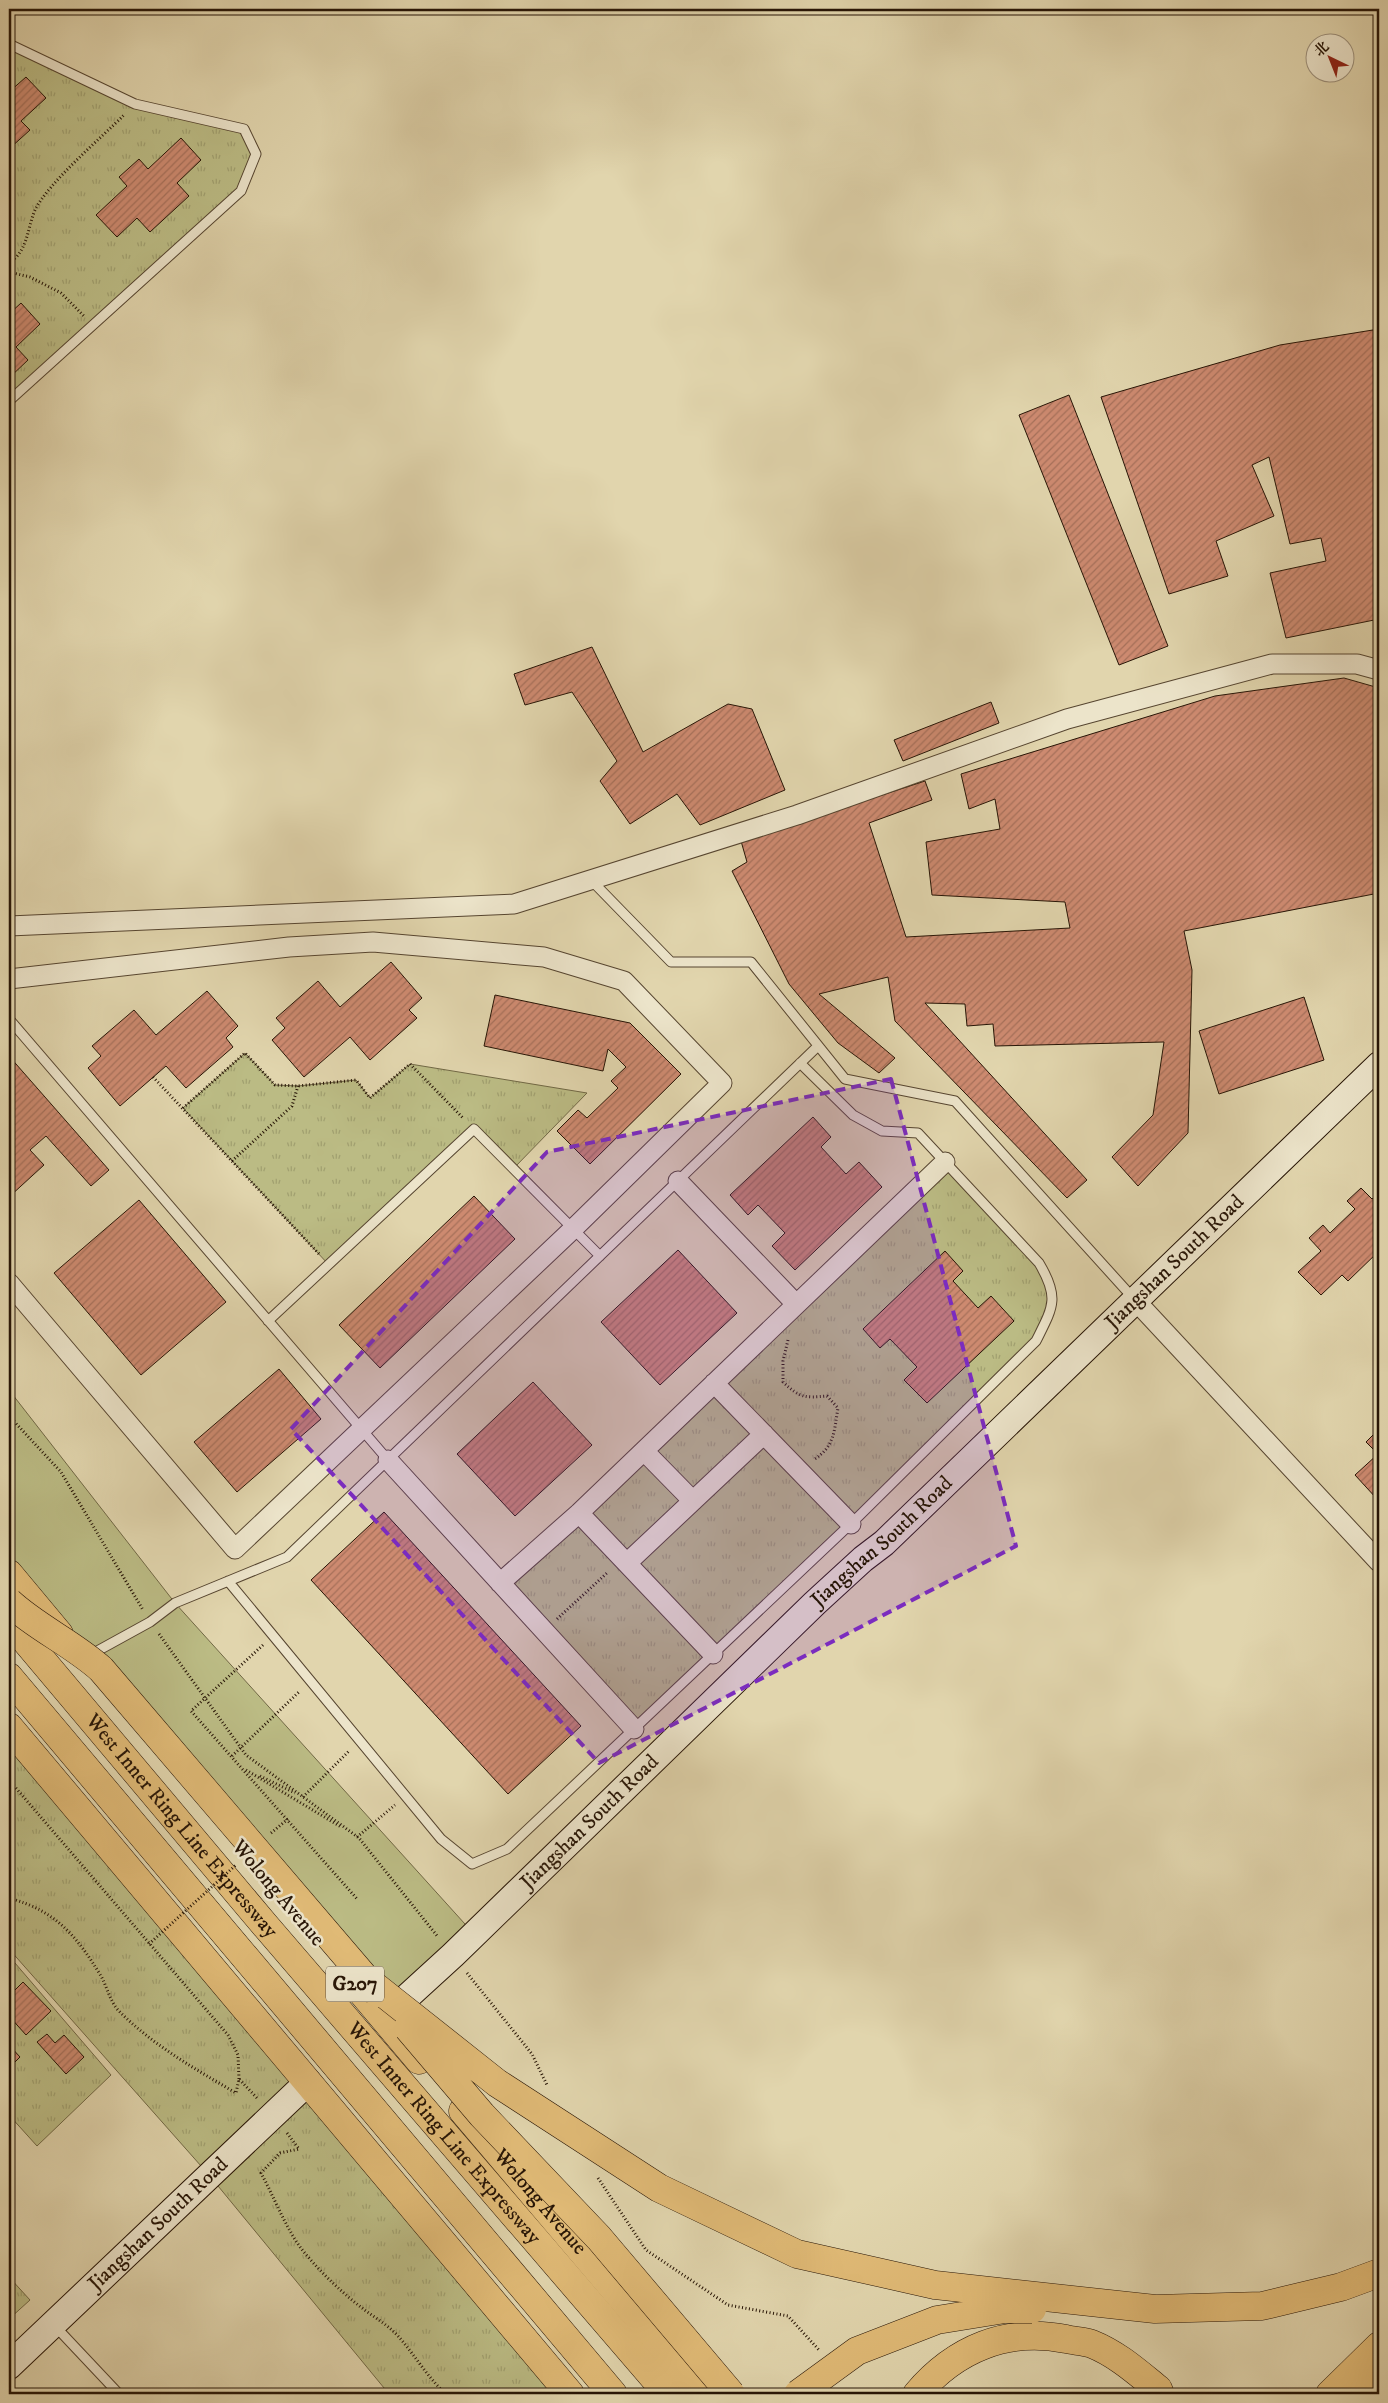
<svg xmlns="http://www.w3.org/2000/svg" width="1388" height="2403" font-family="'IM FELL DW Pica','Noto Serif SC',serif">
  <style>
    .grass { fill: url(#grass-tufts); stroke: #716845 }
    .green { fill: #bbbb84; stroke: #716845 }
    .building { fill: url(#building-hatch); stroke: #271506 }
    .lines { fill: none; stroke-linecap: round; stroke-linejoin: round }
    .lane-casing { stroke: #564530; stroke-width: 11 }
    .street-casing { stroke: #564530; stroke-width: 21 }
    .secondary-casing { stroke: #271506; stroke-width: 28 }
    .primary-casing { stroke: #271506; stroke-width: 29 }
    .highway-casing { stroke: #271506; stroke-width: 29 }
    .path { stroke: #271506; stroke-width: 3; stroke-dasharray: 1 2.5; stroke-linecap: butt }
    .lane { stroke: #ece4ca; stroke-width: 9 }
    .street { stroke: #ece4ca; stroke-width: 19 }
    .secondary { stroke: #ece4ca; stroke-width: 26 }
    .primary { stroke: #e0ba76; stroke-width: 28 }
    .highway { stroke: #e0ba76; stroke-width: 28 }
    .highway-bridge-casing { stroke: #271506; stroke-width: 29; stroke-linecap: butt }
    .path-bridge { stroke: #271506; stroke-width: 3; stroke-dasharray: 1 2.5; stroke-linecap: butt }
    .highway-bridge { stroke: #e0ba76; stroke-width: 28 }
    .marked { fill: #7b2cbf; fill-opacity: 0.2; stroke: #7b2cbf; stroke-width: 4; stroke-dasharray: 10 6; stroke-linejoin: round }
    .labels { text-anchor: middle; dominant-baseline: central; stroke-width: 5; stroke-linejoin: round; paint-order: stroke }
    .shield { fill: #ece4ca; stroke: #625341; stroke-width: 1 }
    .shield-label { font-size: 20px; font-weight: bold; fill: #271506 }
    .street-label { font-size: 21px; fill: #271506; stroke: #ece4ca }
  </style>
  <defs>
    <pattern id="grass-tufts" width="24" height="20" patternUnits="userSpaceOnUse" patternTransform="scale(1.25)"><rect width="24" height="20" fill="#bbbb84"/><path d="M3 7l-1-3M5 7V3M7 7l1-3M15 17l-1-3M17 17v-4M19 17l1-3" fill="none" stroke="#a1a070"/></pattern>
    <pattern id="building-hatch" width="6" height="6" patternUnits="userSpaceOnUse" patternTransform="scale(1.25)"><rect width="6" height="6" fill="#cd8a70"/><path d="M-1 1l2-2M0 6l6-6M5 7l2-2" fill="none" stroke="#a6705a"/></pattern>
  </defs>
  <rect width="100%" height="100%" fill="#e1d5ad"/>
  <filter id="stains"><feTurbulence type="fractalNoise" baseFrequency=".004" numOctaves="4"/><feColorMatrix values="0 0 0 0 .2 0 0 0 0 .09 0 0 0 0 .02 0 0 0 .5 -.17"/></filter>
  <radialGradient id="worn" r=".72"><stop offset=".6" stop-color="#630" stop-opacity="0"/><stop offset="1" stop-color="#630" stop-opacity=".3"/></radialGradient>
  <path class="grass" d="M9 44 135 104 244 129 256 154 241 191 9 401Z
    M245 1053 275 1085 298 1086 356 1080 370 1098 410 1064 587 1093 513 1169 474 1129 329 1265 183 1108Z
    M945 1162 1039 1263 1053 1308 1036 1341 634 1729 500 1583Z
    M9 1727 569 2394H389L209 2175 9 1949Z
    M9 1956 111 2075 37 2146 9 2115Z
    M9 2277 30 2300 9 2319Z"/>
  <path class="green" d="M9 1390 175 1603 474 1934 384 2018 9 1557Z"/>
  <path class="building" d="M26 77 46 98 21 121 30 130 9 149V92Z
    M181 138 201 160 177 183 189 196 150 232 137 218 117 237 96 215 127 186 119 177 139 159 148 169Z
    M21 303 40 324 16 347 28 360 9 378V314Z
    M1379 329V619L1286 638 1270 573 1326 561 1321 538 1290 544 1269 457 1252 465 1274 516 1216 541 1228 576 1169 594 1101 397 1280 345Z
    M1069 395 1168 646 1119 665 1019 415Z
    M592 647 643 752 728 704 752 709 785 790 700 825 677 794 630 824 600 781 617 761 572 692 525 705 514 674Z
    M1344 678 1379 688V893L1184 931 1192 970 1188 1133 1138 1186 1112 1157 1153 1115 1164 1042 995 1046 993 1024 967 1026 965 1004 925 1003 1087 1180 1067 1198 895 1021 888 977 819 994 895 1058 879 1073 838 1043 789 984 732 871 747 862 741 841 925 781 932 800 869 823 906 937 1070 928 1065 902 932 895 926 842 1000 829 995 799 969 809 961 774 1215 696Z
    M991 702 999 723 903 761 894 740Z
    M391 962 422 998 409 1010 417 1018 370 1060 350 1037 304 1077 272 1040 285 1028 276 1018 318 981 340 1007Z
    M207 991 238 1026 226 1038 233 1047 186 1088 166 1066 120 1106 88 1068 101 1056 92 1046 134 1010 156 1035Z
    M495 995 630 1023 681 1074 590 1164 557 1131 578 1110 587 1118 618 1088 611 1081 626 1067 608 1049 603 1071 484 1046Z
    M1304 997 1324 1060 1219 1094 1199 1031Z
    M9 1056 109 1170 91 1186 46 1136 30 1150 44 1165 9 1197Z
    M813 1117 831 1137 821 1147 846 1174 859 1162 882 1187 795 1270 772 1246 785 1233 758 1205 748 1215 730 1195Z
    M1361 1188 1372 1199 1379 1193V1251L1348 1281 1342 1275 1321 1295 1298 1272 1321 1251 1309 1238 1323 1225 1330 1233 1355 1209 1347 1201Z
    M474 1196 515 1239 380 1368 339 1325Z
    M139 1200 226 1302 141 1375 54 1273Z
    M678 1250 737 1313 660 1385 601 1322Z
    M945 1251 963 1271 953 1281 978 1308 991 1296 1014 1321 927 1403 904 1380 917 1367 890 1339 880 1348 863 1329Z
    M279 1369 321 1419 237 1492 194 1442Z
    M533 1382 592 1445 515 1516 457 1454Z
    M1379 1429V1497L1377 1499 1355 1475 1378 1454 1366 1442Z
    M384 1512 581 1726 508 1794 311 1580Z
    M23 1982 51 2011 26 2035 9 2016V1996Z
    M47 2034 55 2043 64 2035 84 2057 66 2074 37 2042Z
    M9 2045 20 2057 9 2068Z"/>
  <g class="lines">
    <g class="lane-casing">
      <path id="lane" d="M9 44 135 104 244 129 256 154 241 191 9 401
        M591 880 671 962H751L845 1079 955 1101 1134 1299
        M9 1019 388 1460
        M268 1321 474 1129 600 1256
        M228 1581 441 1839 472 1864 507 1849 859 1516 1036 1341C1053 1307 1060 1298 1039 1263L918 1133 882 1131 853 1115 800 1063
        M90 1655 150 1622 175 1603 287 1557 818 1046
        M54 2325 119 2394"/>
    </g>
    <g class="street-casing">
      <path id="street" d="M9 926 514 904 797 815 1067 719 1272 664H1357L1379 670
        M9 979 289 947 373 942 544 957 624 981 722 1083 573 1229 235 1549 9 1283
        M678 1181 796 1304
        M1134 1299 1379 1562
        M714 1383 851 1524
        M644 1451 693 1501
        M388 1460 634 1729
        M579 1513 713 1654
        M627 1563 764 1434
        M500 1583 579 1513 945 1162"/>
    </g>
    <g class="secondary-casing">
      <g id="secondary">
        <path id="s1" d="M384 2018 453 1955 815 1603 863 1559 884 1543 1379 1065"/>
        <path id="s2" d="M9 2366 308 2082"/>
      </g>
    </g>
    <g class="primary-casing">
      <path id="primary" d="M1330 2394 1379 2346"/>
    </g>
    <g class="highway-casing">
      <g id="highway">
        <path d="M9 1574 59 1634"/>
        <path id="s3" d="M9 1621 264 1924 668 2394"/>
        <path d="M9 1677 613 2394"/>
        <path d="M9 1727 570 2394"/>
        <path d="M350 1978 419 2060"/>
        <path id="s4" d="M463 2111 703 2394"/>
        <path d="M917 2394C955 2349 1007 2327 1066 2339 1074 2341 1084 2341 1092 2344 1117 2354 1137 2372 1158 2389L1160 2394"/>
        <path d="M1361 2394 1379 2377"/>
      </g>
    </g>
    <path class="path" d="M9 263C28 251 27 229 35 210 48 183 102 137 124 115
      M9 272 30 277 61 293 84 316
      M153 1077 320 1255
      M183 1108 245 1053 275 1085 298 1086 356 1080 370 1098 410 1064 463 1118
      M232 1161 292 1106 298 1086
      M788 1340 783 1361V1382C800 1398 805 1398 827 1396L838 1408C834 1431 835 1447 813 1460
      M9 1416 61 1472 143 1610
      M557 1619 608 1572
      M159 1634 246 1755 359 1838 438 1937
      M263 1645 191 1711 358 1900
      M232 1756 300 1691
      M246 1770 341 1827
      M260 1776 295 1793
      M9 1780 228 2035 238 2055 239 2079
      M303 1797 350 1750
      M357 1837 395 1805
      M9 1898C56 1911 76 1935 101 1976 107 1987 110 2001 118 2010 151 2044 195 2069 236 2093L239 2079 257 2098
      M467 1973 532 2054 547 2085
      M287 2133 299 2149 280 2153 261 2173C274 2197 284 2224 300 2247 317 2269 340 2291 362 2308 374 2317 388 2325 398 2336 415 2355 427 2377 446 2394
      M598 2178 646 2250 728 2305 788 2316 819 2350"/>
    <use href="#lane" class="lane"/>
    <use href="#street" class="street"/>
    <use href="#secondary" class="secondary"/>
    <use href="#primary" class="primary"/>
    <use href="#highway" class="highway"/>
    <g class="highway-bridge-casing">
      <path id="highway-bridge" d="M9 1602C37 1628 72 1643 101 1669L378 1993
        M367 1980 497 2083 659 2188 797 2254 935 2285 1155 2309 1262 2306 1341 2287 1379 2273
        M408 2028 482 2115 599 2238 731 2394
        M798 2394 857 2351 937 2320 1005 2309H1032"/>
    </g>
    <path class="path-bridge" d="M271 1833 288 1819
      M149 1944 237 1864"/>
    <use href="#highway-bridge" class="highway-bridge"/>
  </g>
  <path class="marked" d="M891 1079 1016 1546 599 1763 291 1429 547 1152Z"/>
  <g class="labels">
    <rect class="shield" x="326" y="1966.5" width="58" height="35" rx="4"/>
    <g class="shield-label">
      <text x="355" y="1984">G207</text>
    </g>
    <g class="street-label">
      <text stroke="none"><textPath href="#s1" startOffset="1094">Jiangshan South Road</textPath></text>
      <text stroke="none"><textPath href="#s1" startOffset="689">Jiangshan South Road</textPath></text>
      <text stroke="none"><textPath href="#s1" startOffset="284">Jiangshan South Road</textPath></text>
      <text stroke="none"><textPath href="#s3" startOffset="268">West Inner Ring Line Expressway</textPath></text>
      <text transform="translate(278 1893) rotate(50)">Wolong Avenue</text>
      <text stroke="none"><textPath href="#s3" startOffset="672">West Inner Ring Line Expressway</textPath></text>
      <text stroke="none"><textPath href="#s4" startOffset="119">Wolong Avenue</textPath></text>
      <text stroke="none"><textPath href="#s2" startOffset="206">Jiangshan South Road</textPath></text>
    </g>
  </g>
  <rect width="1388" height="2403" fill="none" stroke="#e1d5ad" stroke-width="30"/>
  <rect x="10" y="10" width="1368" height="2383" fill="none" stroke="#271506" stroke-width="2.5"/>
  <rect x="15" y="15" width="1358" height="2373" fill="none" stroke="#271506"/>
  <g transform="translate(1330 58) rotate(317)"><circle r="24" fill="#ece4ca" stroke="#9d917c"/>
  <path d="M0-4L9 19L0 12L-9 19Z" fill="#8f2418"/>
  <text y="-8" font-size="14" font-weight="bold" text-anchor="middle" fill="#271506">北</text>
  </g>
  <rect width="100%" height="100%" filter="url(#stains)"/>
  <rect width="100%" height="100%" fill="url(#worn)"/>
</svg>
